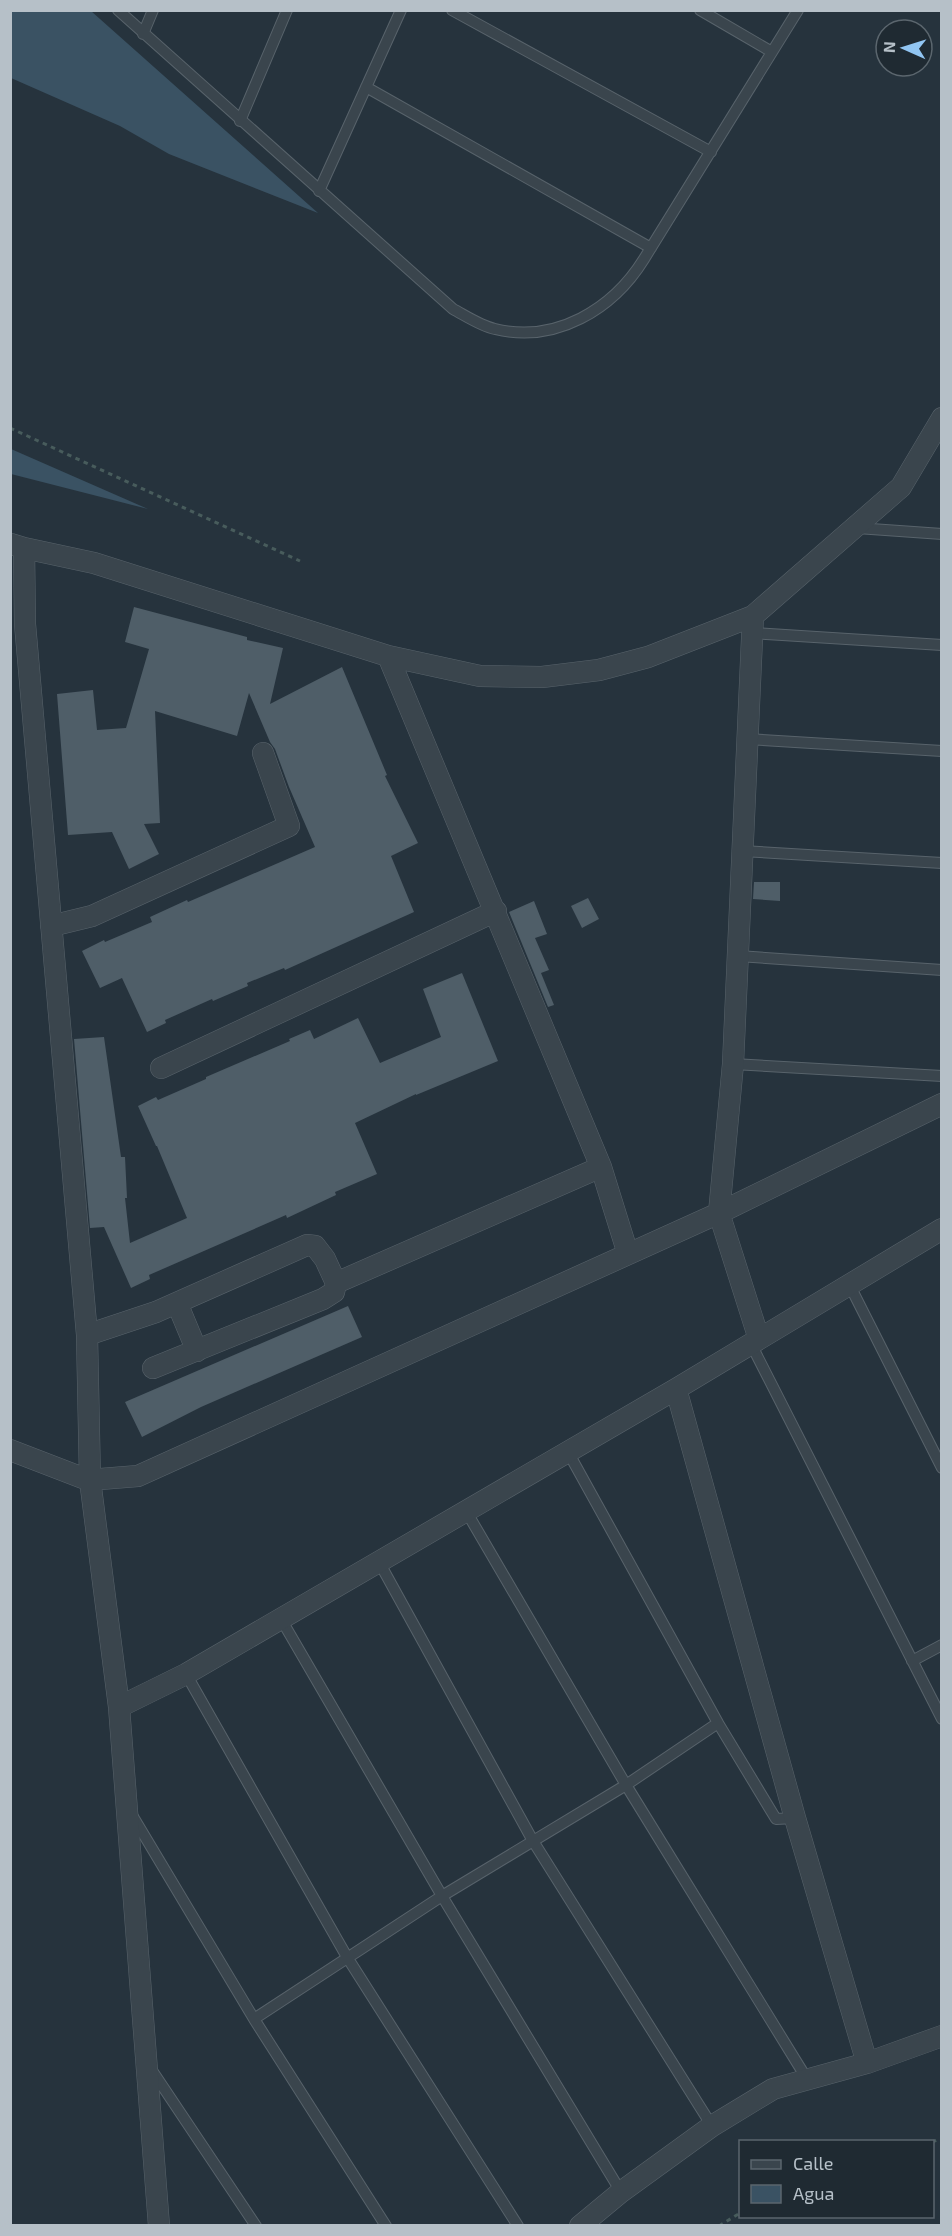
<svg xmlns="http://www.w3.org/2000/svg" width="952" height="2236" font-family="'Exo 2',sans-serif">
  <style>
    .water { fill: #3a5263 }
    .building { fill: #4f5e68 }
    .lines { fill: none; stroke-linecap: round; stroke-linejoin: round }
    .service-casing { stroke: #58636b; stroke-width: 12 }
    .minor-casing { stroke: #58636b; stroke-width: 22 }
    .path { stroke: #485c5c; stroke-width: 3; stroke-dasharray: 4.5 4.5; stroke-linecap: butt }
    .service { stroke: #3a454d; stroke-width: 10 }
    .minor { stroke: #3a454d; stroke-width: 21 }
  </style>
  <rect width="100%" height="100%" fill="#26333d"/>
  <path class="water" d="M11 10 91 11 318 213 169 154 120 126 11 78Z
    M10 449H11L148 509 11 474Z"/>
  <path class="building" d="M134 607 247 637V640L283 648 270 704 342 667 387 775 385 776 418 843 391 856 414 912 285 970 284 968 247 983 248 986 213 1001 212 999 165 1020 166 1023 147 1032 122 978 100 988 82 951 104 940 105 942 152 922 150 917 187 900 188 902 315 847 289 787 275 749 270 742 249 693 237 736 155 711 160 823 144 824 159 854 129 869 112 832 68 835 57 694 93 690 97 730 126 728 149 649 125 642Z
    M754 882H780V901L753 899Z
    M588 898 599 919 582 928 571 906Z
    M534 901 547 934 535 938 549 970 541 973 554 1005 548 1007 509 912Z
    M462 973 498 1061 416 1095V1094L355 1123 377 1174 335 1192 336 1195 287 1218 286 1215 149 1275 150 1279 131 1288 104 1227 90 1228 74 1039 104 1037 121 1157H125L127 1198H125L130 1243 187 1218 157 1146H156L138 1106 156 1097 158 1100 206 1079V1077L290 1041 289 1039 310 1030 314 1039 358 1018 380 1063 441 1037 423 989Z
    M348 1306 362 1337 201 1407 142 1437 125 1402Z"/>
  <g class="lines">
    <g class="service-casing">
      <path id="service" d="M118 10 453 309C466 316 481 326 495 329 556 344 613 309 644 259L798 10
        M452 10 711 152
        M700 10 772 52
        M143 34 153 10
        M366 87 651 248
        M240 121 287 10
        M319 191 401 10
        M857 528 942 534
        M752 633 942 645
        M747 739 942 751
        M742 851 942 863
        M738 956 942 970
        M733 1064 942 1076
        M849 1284 942 1468
        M751 1344 942 1719
        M568 1452 718 1723
        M466 1511 626 1785 807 2079
        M379 1562 533 1841 712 2126
        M281 1619 442 1896 621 2192
        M912 1661 942 1645
        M186 1674 347 1957 518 2226
        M132 1815 254 2019 386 2226
        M254 2019 442 1896 626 1785 718 1723 776 1819 795 1818
        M151 2069 256 2226"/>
    </g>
    <g class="minor-casing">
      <path id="minor" d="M11 544 24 548 94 563 388 656 480 676 542 677 599 670 648 657 753 616 901 487 942 418
        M24 548 25 624 87 1335 90 1480 119 1707 159 2226
        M753 616 733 1064 719 1213 759 1339
        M388 656 601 1167 628 1254
        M51 926 92 916 289 826 263 753
        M161 1068 496 911
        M336 1283 601 1167
        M177 1303 197 1351
        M87 1335 156 1312 307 1245 315 1246 325 1259 336 1283 334 1292 323 1299 153 1368
        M676 1389 795 1818 867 2063
        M10 1450 88 1480 138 1476 719 1213 942 1104
        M119 1707 186 1674 676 1389 942 1229
        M580 2226 621 2192 712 2126 773 2089 867 2063 942 2036"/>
    </g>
    <path class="path" d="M10 428 300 561
      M932 2142 942 2138
      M719 2226 740 2213"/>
    <use href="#service" class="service"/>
    <use href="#minor" class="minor"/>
  </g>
  <rect width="952" height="2236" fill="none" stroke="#b6c0c8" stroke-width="24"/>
  <rect x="739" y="2140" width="195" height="78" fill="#1f2a32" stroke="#5b666e" stroke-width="1.5"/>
  <rect x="751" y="2160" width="30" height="9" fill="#3a454d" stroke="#5b666e" stroke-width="1.5"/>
  <text x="793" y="2170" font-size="18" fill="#b6c0c8">Calle</text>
  <rect x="751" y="2185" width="30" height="18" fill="#3a5263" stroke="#5b666e" stroke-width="1.5"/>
  <text x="793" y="2200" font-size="18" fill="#b6c0c8">Agua</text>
  <g transform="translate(904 48) rotate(273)"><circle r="28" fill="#1f2a32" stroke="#5b666e" stroke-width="1.5"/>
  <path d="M0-4.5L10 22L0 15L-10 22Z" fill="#91c5f2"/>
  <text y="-9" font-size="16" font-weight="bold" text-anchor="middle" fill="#b6c0c8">N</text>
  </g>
</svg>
